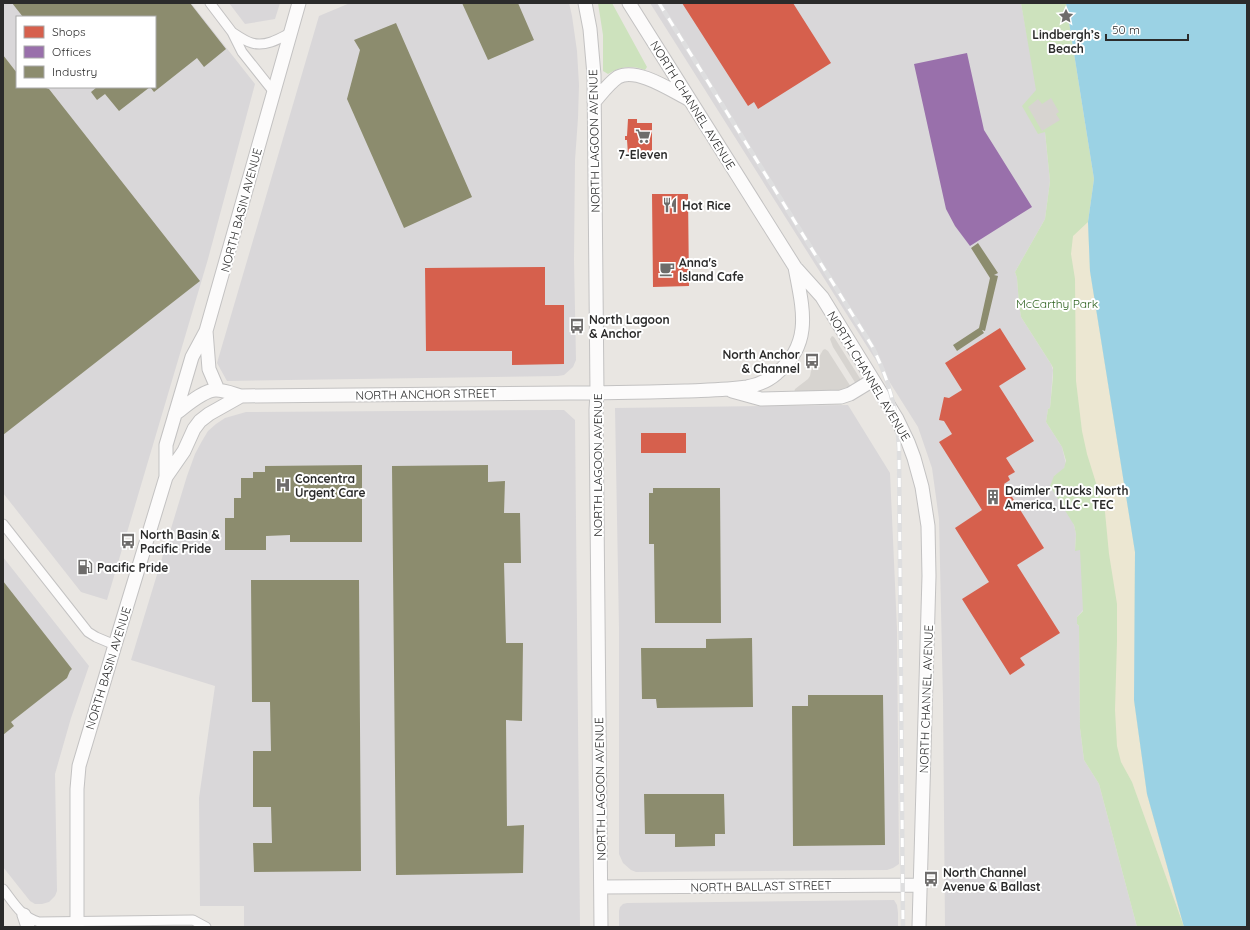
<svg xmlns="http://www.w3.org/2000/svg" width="1250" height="930" font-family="Quicksand,sans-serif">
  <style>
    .industrial { fill: #d9d7d9; fill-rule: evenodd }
    .green { fill: #cde2bd }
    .sand { fill: #ece7d2 }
    .plaza { fill: #d7d4d0 }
    .water { fill: #9bd2e4 }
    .shops { fill: #d6604d }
    .offices { fill: #9970ab }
    .industry { fill: #8c8c6e }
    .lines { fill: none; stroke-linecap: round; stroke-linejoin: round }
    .street-casing { stroke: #c3c2c2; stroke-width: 11 }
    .secondary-casing { stroke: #c3c2c2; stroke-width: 15 }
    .street { stroke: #fcfbfb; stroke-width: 9 }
    .secondary { stroke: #fcfbfb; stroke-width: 13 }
    .rail-casing { stroke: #dededf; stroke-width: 4.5 }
    .rail { stroke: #fff; stroke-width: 3; stroke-dasharray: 9; stroke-linecap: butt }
    .labels { text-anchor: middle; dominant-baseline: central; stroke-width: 4; stroke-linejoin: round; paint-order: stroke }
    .poi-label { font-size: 12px; font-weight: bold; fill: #2b2b2b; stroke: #fff; text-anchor: start }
    .street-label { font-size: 12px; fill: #2b2b2b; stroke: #fff }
    .park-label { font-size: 12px; fill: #2f6320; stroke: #fff }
  </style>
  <rect width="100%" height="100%" fill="#e9e6e2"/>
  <path class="industrial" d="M3 3H191L255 84 208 259 107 600 81 592 3 493ZM17 17H155V87H17Z
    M229 3H280L275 19 245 24Z
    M350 3H569L572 16 577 51 579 85 578 118 575 160 574 260 576 360 573 367 564 375 558 376 227 381 217 363 319 16Z
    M650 3H1021L1045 132 1050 181 1045 219 1015 272 1017 278 1019 304 1021 317 1051 364 1053 370 1050 408 1048 409 1046 422 1062 447 1066 464 1063 470 1054 476 1074 525 1076 534 1075 550H1081L1084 609 1077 617V624L1079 626 1080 728 1084 760 1099 784 1137 927H945L943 700 939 519 932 468 918 427Z
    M848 405 890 473 897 629 899 864 893 868 887 870 636 872 631 870 623 863 619 854V628L615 408Z
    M564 410 575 420 580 927H244V906H200L199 798 215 686 131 660 187 476 195 454 202 441 208 431 216 424 225 418 246 412Z
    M3 557 89 666 71 718 55 774 57 891 55 896 49 902 42 904H35L30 901 3 867Z
    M894 900 897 905 898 913V927H619V911L620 907 623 904 627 903Z"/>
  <path class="green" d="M598 3H612L647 67 645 70C632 65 620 66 608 74L603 71V35Z
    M1021 3H1066L1094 179 1088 222 1090 271 1135 552 1134 700 1147 794 1184 927H1137L1099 784 1084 760 1080 728 1079 626 1077 624V617L1083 611 1080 550 1075 551 1076 534 1074 525 1050 486 1054 476 1064 468 1066 461 1062 447 1046 422 1048 409 1050 408 1053 376V368L1051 364 1021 317 1019 304 1017 278 1015 272 1045 219 1050 181 1045 132 1038 134 1022 106 1036 90Z"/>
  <path class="sand" d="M1088 222 1090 271 1135 552 1134 700 1147 794 1184 927 1132 782 1121 762 1117 746 1115 710 1117 641V604L1109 554 1105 512 1087 454 1082 431 1076 381 1075 279 1071 254 1073 236Z"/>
  <path class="plaza" d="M1051 98 1059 112 1056 114 1060 120 1042 131 1028 107 1038 99 1042 104Z
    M832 336 834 337 861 380 856 384 833 347 830 339Z
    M825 349 828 351 851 387 850 390 794 393 795 389 808 379 810 376 811 371 823 350Z"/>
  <path class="water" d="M1066 3H1247V927H1184L1147 794 1134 700 1135 552 1090 271 1088 222 1094 179Z"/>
  <path class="shops" d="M682 3H793L831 63 758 109 754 102 748 106Z
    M628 119H637V123H652V154H628L627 140H625V136H627Z
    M652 194H688L689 286 653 287Z
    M545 267V305H564V364L512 365V351H426L425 268Z
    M1000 328 1026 369 999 386 1034 441 1006 458 1015 472 1008 476 1010 480 1004 484 1044 548 1017 565 1060 633 1020 658 1025 665 1010 675 962 599 989 582 955 528 982 510 939 442 952 434 944 421 939 420 944 397 949 398 962 390 945 363Z
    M641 433H686V453H641Z"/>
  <path class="offices" d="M967 53 984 130 1032 207 970 246 955 226 946 209 914 64Z"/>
  <path class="industry" d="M12 3H190L226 49 204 67 197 58 154 92 150 87 119 111 105 94 97 100 91 92 97 87H155V17H23Z
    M462 3H518L534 40 488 60Z
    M396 23 472 197 404 228 347 99 360 50 354 40Z
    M3 55 17 73V87H43L49 89 200 281 3 435Z
    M978 243 998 273 994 275 998 276 985 331 982 330 984 333 957 351 953 345 979 328 990 278 971 248Z
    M362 465V542H290V535L266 536V550H225V518H234V498H241V478H253V472H265V466Z
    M488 465V482L505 481 504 513H520L521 563H504L506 643H523L522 721 506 720 507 826 524 825 523 873 396 875 392 466Z
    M653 488H720L721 623H655L654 544H649V493H653Z
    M251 580H359L361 871 254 872 253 843H272L271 807H253V751H271L270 702H252Z
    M3 581 72 669 70 671 67 678 11 722 14 726 3 735Z
    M752 638 753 707 657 708 656 699H642L641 648H706V639Z
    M808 695H883L885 845 793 846 792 706H808Z
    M644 794H724L725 834H715V846L675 847V834H645Z"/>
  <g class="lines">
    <g class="street-casing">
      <path id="street" d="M210 3 232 32 242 52 273 91
        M232 32C238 36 245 41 252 43 265 47 279 39 290 33
        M3 524 88 632 96 637 115 645
        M3 889C14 903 21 917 39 922L193 920 206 927"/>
    </g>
    <g class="secondary-casing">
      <path id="secondary" d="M585 3 590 29 594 75 597 393 596 410 601 927
        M629 3 795 267 822 297 897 419 908 442 914 458 922 487 928 526 929 576 919 927
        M594 102C601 94 609 83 618 77 637 67 672 91 690 100
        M206 331 209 369 218 390
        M732 391 761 399 841 397 850 394 873 380
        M175 414C186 406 203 390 216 390 224 390 234 394 241 396
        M166 477 184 451 194 429 200 421 209 414 241 396C351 394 461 394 570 393 609 393 647 392 685 391 706 390 727 390 747 387 758 385 769 380 777 373 814 343 802 306 795 267
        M601 887 920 885
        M24 915 28 927
        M77 927V789L79 766 115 645 166 477V445L192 357 206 331 299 3"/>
    </g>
    <use href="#street" class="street"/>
    <use href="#secondary" class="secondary"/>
    <g class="rail-casing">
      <path id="rail" d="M659 3 872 346C889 380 897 409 899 448L903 927"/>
    </g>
    <use href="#rail" class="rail"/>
  </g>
  <defs>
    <g id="sight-bare" transform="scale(1.2)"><path d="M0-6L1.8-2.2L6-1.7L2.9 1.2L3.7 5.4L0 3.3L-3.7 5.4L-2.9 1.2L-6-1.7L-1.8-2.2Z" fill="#6e6c6b" stroke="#fff" stroke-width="2.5" paint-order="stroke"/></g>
    <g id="supermarket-bare" transform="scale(1.2)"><path d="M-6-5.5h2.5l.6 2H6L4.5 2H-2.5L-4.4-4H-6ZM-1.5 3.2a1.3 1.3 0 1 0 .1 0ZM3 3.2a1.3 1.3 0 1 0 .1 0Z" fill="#6e6c6b" stroke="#fff" stroke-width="2.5" paint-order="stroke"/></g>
    <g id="restaurant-bare" transform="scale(1.2)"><path d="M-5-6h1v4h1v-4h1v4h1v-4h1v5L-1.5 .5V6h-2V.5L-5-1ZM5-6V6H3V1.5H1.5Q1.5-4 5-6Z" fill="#6e6c6b" stroke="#fff" stroke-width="2.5" paint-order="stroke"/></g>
    <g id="cafe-bare" transform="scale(1.2)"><path d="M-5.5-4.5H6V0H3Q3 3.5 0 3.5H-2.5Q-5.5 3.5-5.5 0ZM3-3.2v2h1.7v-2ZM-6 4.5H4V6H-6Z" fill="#6e6c6b" stroke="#fff" stroke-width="2.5" paint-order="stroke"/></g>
    <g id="bus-bare" transform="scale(1.2)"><path d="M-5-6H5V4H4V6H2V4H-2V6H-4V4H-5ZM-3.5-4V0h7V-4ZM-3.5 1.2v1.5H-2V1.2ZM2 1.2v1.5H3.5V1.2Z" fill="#6e6c6b" stroke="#fff" stroke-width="2.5" paint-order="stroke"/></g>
    <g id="hospital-bare" transform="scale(1.2)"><path d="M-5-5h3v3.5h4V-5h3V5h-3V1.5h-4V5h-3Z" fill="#6e6c6b" stroke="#fff" stroke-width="2.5" paint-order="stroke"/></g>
    <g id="building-bare" transform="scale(1.2)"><path d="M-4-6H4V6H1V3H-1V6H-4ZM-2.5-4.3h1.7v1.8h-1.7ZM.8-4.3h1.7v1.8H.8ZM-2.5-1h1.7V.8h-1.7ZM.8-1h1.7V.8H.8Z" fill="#6e6c6b" stroke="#fff" stroke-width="2.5" paint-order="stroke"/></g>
    <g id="fuel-bare" transform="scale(1.2)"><path d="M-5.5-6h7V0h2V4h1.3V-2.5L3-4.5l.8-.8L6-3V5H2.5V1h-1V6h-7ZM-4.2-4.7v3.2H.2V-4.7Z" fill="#6e6c6b" stroke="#fff" stroke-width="2.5" paint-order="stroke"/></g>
  </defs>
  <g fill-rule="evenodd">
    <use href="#sight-bare" x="1066" y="16"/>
    <use href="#supermarket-bare" x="643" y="136"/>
    <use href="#restaurant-bare" x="670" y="205"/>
    <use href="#cafe-bare" x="667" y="269"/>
    <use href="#bus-bare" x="577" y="326"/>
    <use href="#bus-bare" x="812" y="361"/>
    <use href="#hospital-bare" x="283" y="485"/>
    <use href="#building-bare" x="993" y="497"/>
    <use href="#bus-bare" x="128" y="541"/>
    <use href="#fuel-bare" x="85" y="567"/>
    <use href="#bus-bare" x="931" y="879"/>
  </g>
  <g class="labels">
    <g class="poi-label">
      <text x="1066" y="34" text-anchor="middle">Lindbergh’s<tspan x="1066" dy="14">Beach</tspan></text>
      <text x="643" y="154" text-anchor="middle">7-Eleven</text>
      <text x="682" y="205">Hot Rice</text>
      <text x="679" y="262">Anna's<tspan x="679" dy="14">Island Cafe</tspan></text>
      <text x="589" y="319">North Lagoon<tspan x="589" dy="14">&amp; Anchor</tspan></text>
      <text x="800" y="354" text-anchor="end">North Anchor<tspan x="800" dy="14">&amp; Channel</tspan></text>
      <text x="295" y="478">Concentra<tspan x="295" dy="14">Urgent Care</tspan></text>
      <text x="1005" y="490">Daimler Trucks North<tspan x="1005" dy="14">America, LLC - TEC</tspan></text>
      <text x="140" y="534">North Basin &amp;<tspan x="140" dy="14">Pacific Pride</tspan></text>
      <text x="97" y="567">Pacific Pride</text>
      <text x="943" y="872">North Channel<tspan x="943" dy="14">Avenue &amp; Ballast</tspan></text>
    </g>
    <g class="street-label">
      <text transform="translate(693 105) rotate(58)">NORTH CHANNEL AVENUE</text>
      <text transform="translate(594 141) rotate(-91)">NORTH LAGOON AVENUE</text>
      <text transform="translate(241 210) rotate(-75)">NORTH BASIN AVENUE</text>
      <text transform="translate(869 376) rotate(59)">NORTH CHANNEL AVENUE</text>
      <text transform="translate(426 394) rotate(-1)">NORTH ANCHOR STREET</text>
      <text transform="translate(597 465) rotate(-90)">NORTH LAGOON AVENUE</text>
      <text transform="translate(108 668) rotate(-73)">NORTH BASIN AVENUE</text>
      <text transform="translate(926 699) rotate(-88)">NORTH CHANNEL AVENUE</text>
      <text transform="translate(600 789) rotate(-91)">NORTH LAGOON AVENUE</text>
      <text transform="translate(761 886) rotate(-1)">NORTH BALLAST STREET</text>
    </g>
    <g class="park-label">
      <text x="1057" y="303">McCarthy Park</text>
    </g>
  </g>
  <rect width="1250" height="930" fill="none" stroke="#2b2b2b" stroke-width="8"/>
  <rect x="16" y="16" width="140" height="72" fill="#ffffff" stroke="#aaaaaa"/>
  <rect x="24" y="26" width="20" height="12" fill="#d6604d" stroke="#aaaaaa"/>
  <text x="52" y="36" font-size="12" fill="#2b2b2b">Shops</text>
  <rect x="24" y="46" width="20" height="12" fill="#9970ab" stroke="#aaaaaa"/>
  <text x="52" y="56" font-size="12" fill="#2b2b2b">Offices</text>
  <rect x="24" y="66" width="20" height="12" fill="#8c8c6e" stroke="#aaaaaa"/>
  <text x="52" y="76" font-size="12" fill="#2b2b2b">Industry</text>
  <path d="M1106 34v6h82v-6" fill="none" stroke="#2b2b2b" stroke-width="2"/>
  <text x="1112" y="34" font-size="12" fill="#2b2b2b" stroke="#ffffff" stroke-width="3" paint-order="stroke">50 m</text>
</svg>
